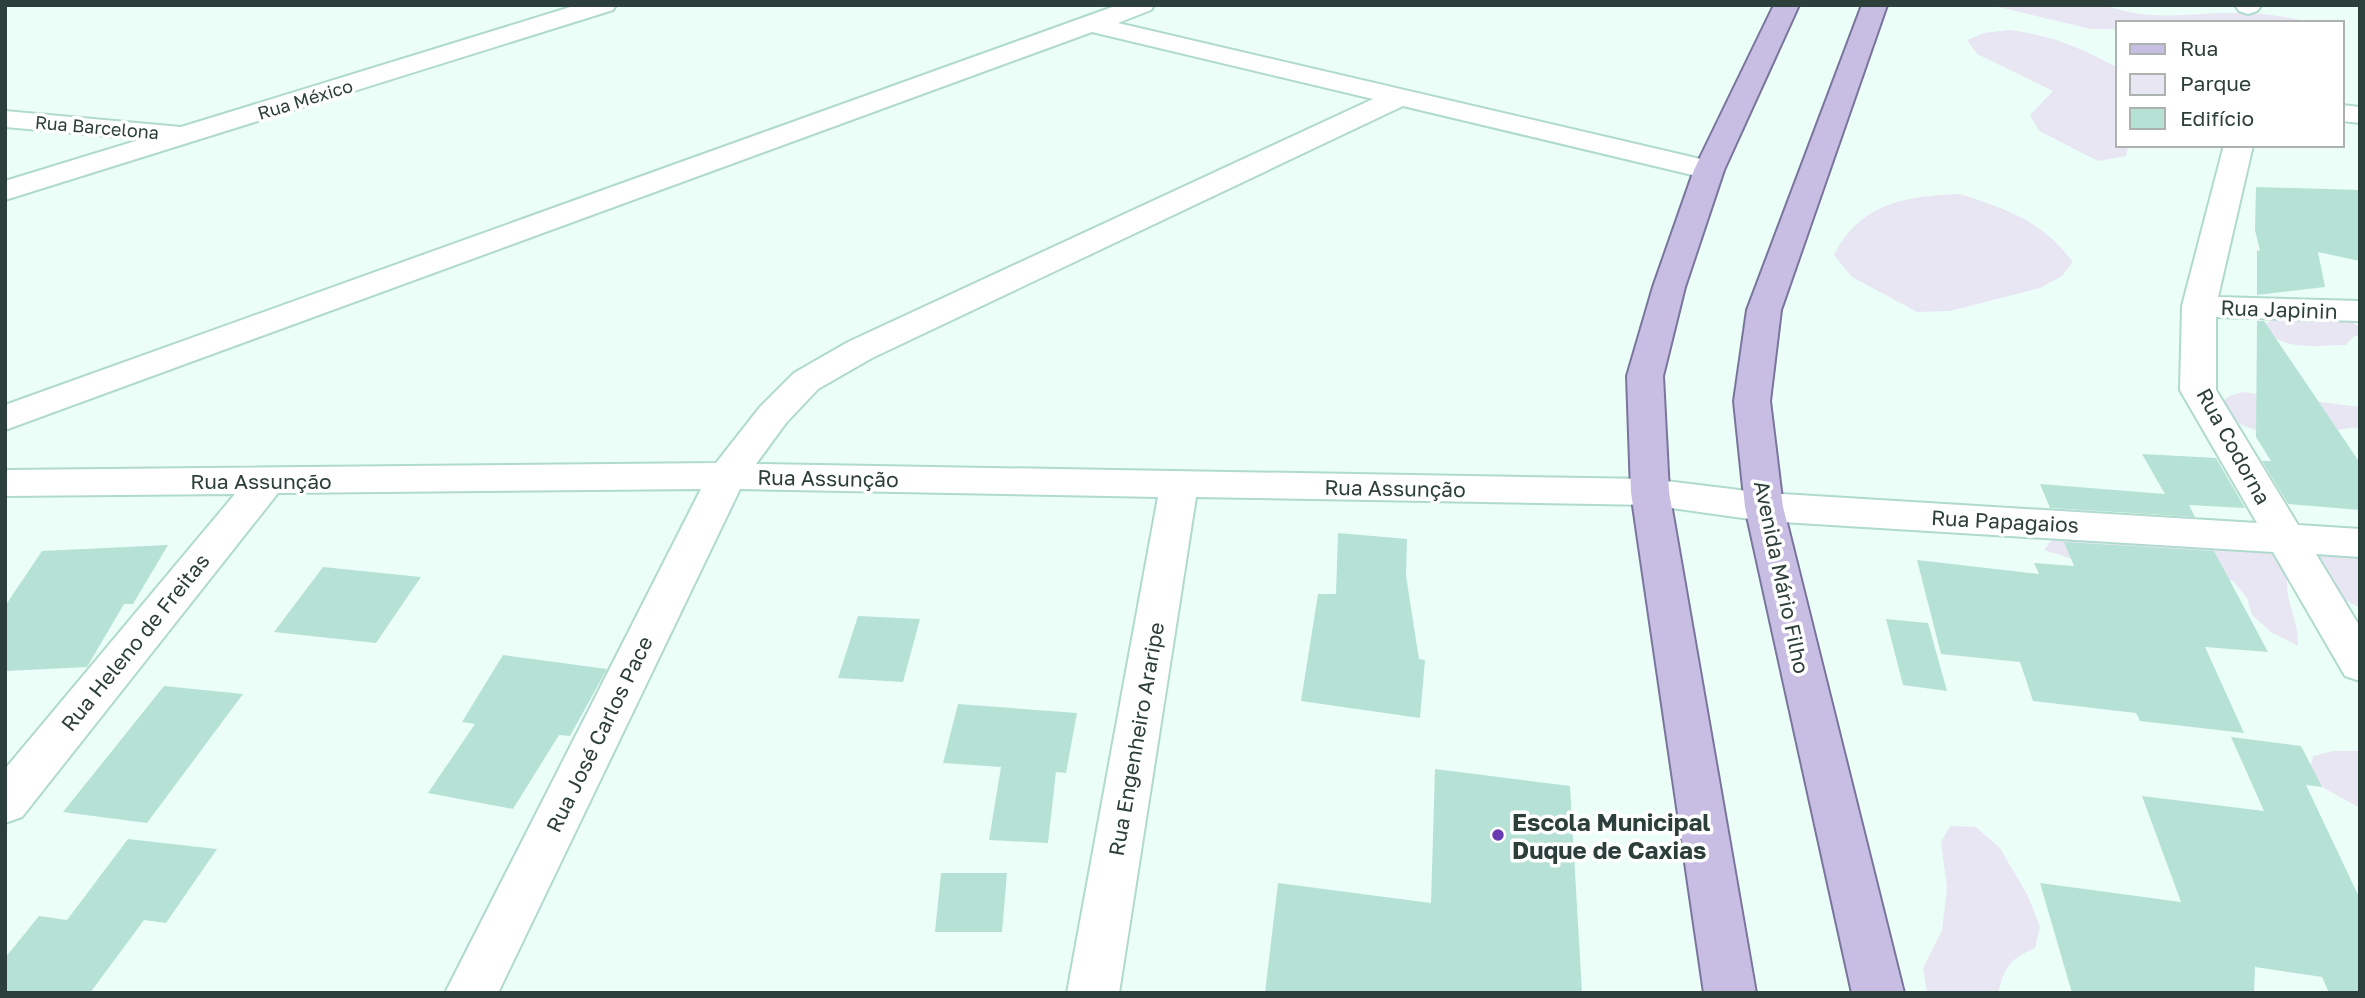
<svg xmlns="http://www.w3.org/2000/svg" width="2365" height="998" font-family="'Golos Text',sans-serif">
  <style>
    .green { fill: #e9e6f4 }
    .building { fill: #b6e2d5 }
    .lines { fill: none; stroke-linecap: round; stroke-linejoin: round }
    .minor-casing { stroke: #afdacd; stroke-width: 4 }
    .major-casing { stroke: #7a759d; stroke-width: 4 }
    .minor { fill: #fff; fill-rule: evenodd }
    .major { fill: #c8bee4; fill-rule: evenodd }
    .poi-dot { fill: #693bb3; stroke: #fff; stroke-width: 2.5 }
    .labels { text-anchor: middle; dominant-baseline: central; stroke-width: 7; stroke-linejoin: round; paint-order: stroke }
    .far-street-label { font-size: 18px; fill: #2d3f3a; stroke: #fff }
    .street-label { font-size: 21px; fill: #2d3f3a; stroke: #fff }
    .near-poi-label { font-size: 24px; font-weight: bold; fill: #2d3f3a; stroke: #fff; text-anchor: start }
  </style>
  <rect width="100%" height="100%" fill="#ecfef8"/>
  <path class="green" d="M1990 5H2104C2150 22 2186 13 2232 13 2260 13 2286 16 2313 23H2206L2192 20 2118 23V29H2091Z
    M2009 30C2051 35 2082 48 2118 68V145H2129L2126 156 2098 161 2039 131 2030 115 2053 91 1977 54 1967 40 1984 33Z
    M1960 194C2007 209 2042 221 2073 262L2062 276 2040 288 1950 311 1917 312 1852 277 1834 255C1860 203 1905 196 1960 194Z
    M2273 320 2353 322 2360 328V336H2354L2346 345C2317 345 2280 353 2262 325Z
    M2243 392 2360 407V428C2340 426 2321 438 2301 439 2276 440 2241 425 2218 415L2219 404 2229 396Z
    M2070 536 2360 557V608L2307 579 2287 581C2286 604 2299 621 2298 646L2271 632 2252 615 2247 598 2233 581 2091 565 2044 550 2052 539Z
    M2333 751H2360V808L2322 787 2309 772 2313 756Z
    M1950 826 1976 827 2000 848 2028 896 2040 927 2035 948C2010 959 2005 966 1998 993H1927L1923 968 1942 930 1947 888 1941 842Z"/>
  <path class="building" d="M2256 187 2360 190V261L2318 252 2325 287 2257 295V250L2260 251 2255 230Z
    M2257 321H2264L2360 463V510L2288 504 2262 461H2271L2256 437Z
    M2142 454 2216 458 2245 508 2189 505 2195 517 2050 508 2040 484 2165 494Z
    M1338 533 1407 539 1406 576 1419 659 1425 660 1420 718 1301 701 1318 594H1336Z
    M2064 542 2214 551 2268 652 2205 647 2244 733 2140 721 2136 713 2033 701 2020 662 1941 654 1917 560 2039 574 2034 563 2074 566Z
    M168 545 133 604H124L87 667 5 671V606L42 551Z
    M323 567 421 577 376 643 274 632Z
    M858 616 920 619 903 682 838 678Z
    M1886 619 1928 623 1947 691 1903 685Z
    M503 655 607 669 570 736 559 735 513 809 428 793 475 724 462 722Z
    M164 686 243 694 147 823 63 812Z
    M958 704 1077 713 1066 773 1056 772 1048 843 989 840 1001 767 943 763Z
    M2231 737 2301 746 2322 787 2306 785 2360 899V993H2329L2322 977 2255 967 2254 993H2072L2040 883 2181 902 2142 796 2264 811Z
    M1435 769 1570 786 1582 993H1265L1278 883 1431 903Z
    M128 839 217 849 166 923 144 920 90 993H5V958L39 916 67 920Z
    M941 873H1007L1002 932H935Z"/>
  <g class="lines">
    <g class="minor-casing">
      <path id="minor" d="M577 5H616L613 10 5 200V181L142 139 5 127V111L181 127Z
        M1118 5H1154L1151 10 1118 23 1709 161 1719 164 1724 170 1719 176 1709 179 1403 106 872 358 818 389 786 423 756 464 1650 479 1764 493 2257 523 2180 390 2182 306 2224 145H2253L2218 297 2360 301V321L2216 317V390L2298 525 2360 529V557L2316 554 2360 627V681L2345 676 2273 552 1764 521 1650 505 1196 497 1119 993H1067L1158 497 740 489 498 993H445L701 489 278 493 22 817 5 823V769L235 494 5 496V470L716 463 760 407 794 373 848 342 1373 99 1092 32 5 430V405Z
        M2235 5H2261V6L2257 11 2248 14 2239 11Z
        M2342 105 2360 107V123L2342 121Z"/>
    </g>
    <g class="major-casing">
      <path id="major" d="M1774 5H1799L1724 170 1685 287 1663 376 1669 492 1756 993H1704L1631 492 1627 376 1653 287 1694 170Z
        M1862 5H1887L1781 310 1770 401 1783 507 1904 993H1852L1745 507 1734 401 1747 310Z"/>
    </g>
    <use href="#minor" class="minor"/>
    <use href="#major" class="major"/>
  </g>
  <circle class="poi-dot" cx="1498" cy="835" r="7"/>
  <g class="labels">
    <g class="far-street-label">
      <text transform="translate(305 99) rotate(-17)">Rua México</text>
      <text transform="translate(97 127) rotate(5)">Rua Barcelona</text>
    </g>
    <g class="street-label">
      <text transform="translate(2279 309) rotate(2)">Rua Japinin</text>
      <text transform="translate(2234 446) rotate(61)">Rua Codorna</text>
      <text transform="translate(828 478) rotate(1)">Rua Assunção</text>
      <text x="261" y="481">Rua Assunção</text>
      <text transform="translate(1395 488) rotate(1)">Rua Assunção</text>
      <text transform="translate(2005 521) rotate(3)">Rua Papagaios</text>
      <text transform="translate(1782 577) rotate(78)">Avenida Mário Filho</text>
      <text transform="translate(135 642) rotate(-51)">Rua Heleno de Freitas</text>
      <text transform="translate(599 734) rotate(-64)">Rua José Carlos Pace</text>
      <text transform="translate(1136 739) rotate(-80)">Rua Engenheiro Araripe</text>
    </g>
    <g class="near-poi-label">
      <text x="1512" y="821">Escola Municipal<tspan x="1512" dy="28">Duque de Caxias</tspan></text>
    </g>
  </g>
  <rect width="2365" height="998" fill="none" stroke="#2d3f3a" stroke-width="14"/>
  <rect x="2116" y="21" width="228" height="126" fill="#ffffff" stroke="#abb2b0" stroke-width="2"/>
  <rect x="2130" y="44" width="35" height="10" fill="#c8bee4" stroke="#abb2b0" stroke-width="2"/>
  <text x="2180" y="56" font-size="21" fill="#2d3f3a">Rua</text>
  <rect x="2130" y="74" width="35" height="21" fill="#e9e6f4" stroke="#abb2b0" stroke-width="2"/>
  <text x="2180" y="91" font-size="21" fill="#2d3f3a">Parque</text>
  <rect x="2130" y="108" width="35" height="21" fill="#b6e2d5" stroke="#abb2b0" stroke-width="2"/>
  <text x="2180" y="126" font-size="21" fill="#2d3f3a">Edifício</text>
</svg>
